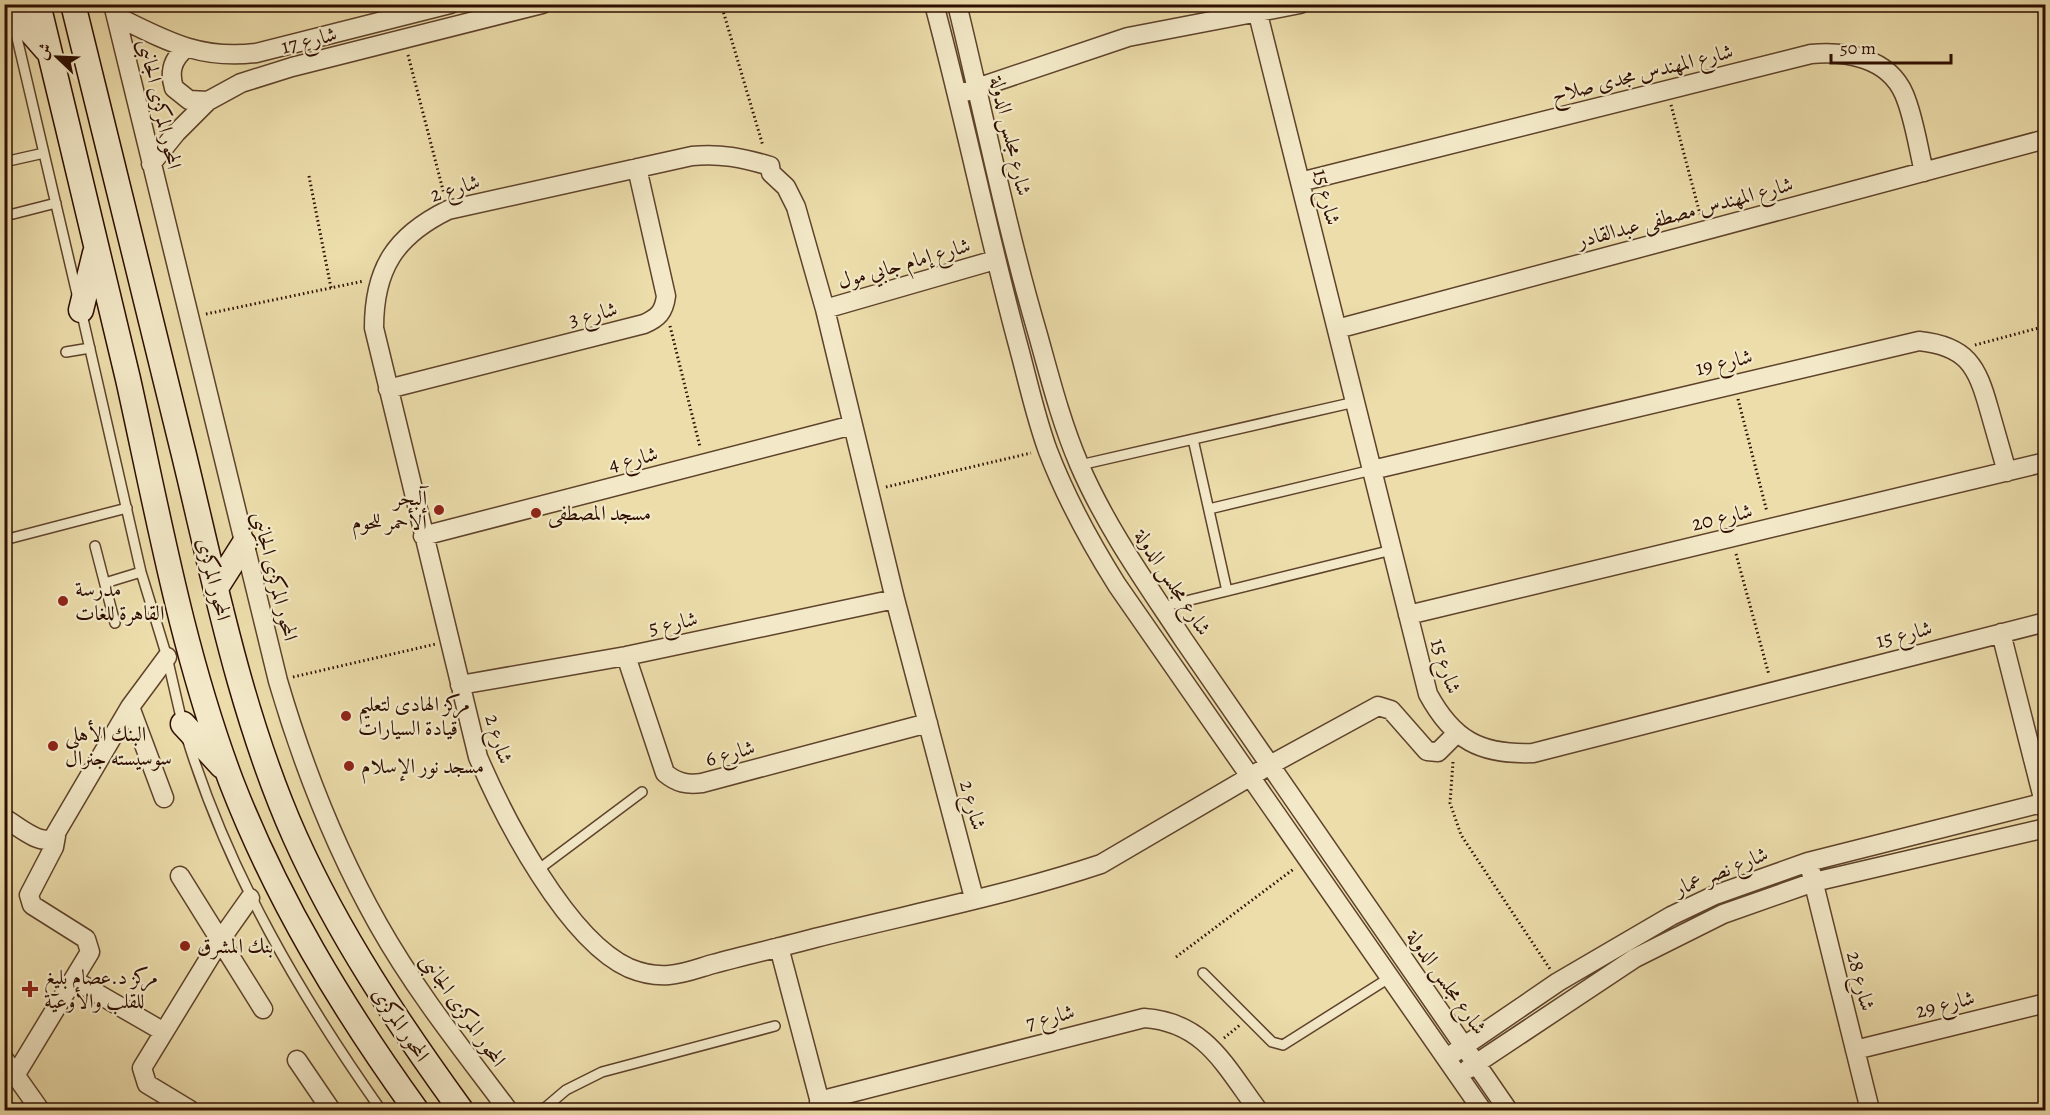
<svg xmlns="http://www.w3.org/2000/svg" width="2050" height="1115" font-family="Alegreya,Amiri,serif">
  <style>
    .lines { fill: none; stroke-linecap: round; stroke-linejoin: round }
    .service-casing { stroke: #5e422b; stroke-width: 12 }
    .minor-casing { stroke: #5e422b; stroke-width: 21 }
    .secondary-casing { stroke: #2e0e00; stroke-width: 27 }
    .path { stroke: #2e0e00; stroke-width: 3; stroke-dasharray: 1.5 3; stroke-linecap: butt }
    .service { stroke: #f3e9c8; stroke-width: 9 }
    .minor { stroke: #f3e9c8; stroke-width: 18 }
    .secondary { stroke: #f3e9c8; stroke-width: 24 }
    .poi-dot { fill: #8f2418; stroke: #f3e9c8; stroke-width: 2 }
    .labels { text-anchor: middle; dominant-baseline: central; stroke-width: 4.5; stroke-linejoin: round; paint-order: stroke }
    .street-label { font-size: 21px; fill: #2e0e00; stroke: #f3e9c8 }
    .poi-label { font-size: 21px; fill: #2e0e00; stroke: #f3e9c8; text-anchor: start }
  </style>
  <rect width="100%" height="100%" fill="#ecddab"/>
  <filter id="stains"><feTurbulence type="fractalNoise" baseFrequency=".00333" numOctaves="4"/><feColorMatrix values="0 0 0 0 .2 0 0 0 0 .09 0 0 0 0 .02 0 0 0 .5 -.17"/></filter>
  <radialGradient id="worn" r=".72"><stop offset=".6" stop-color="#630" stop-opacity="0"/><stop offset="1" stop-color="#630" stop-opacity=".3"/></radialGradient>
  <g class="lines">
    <g class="service-casing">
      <path id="service" d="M13 21 77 294
        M4 162 44 153
        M13 214 56 203
        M81 310 141 572 167 657 182 722
        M66 352 90 348
        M1193 439 1227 591
        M1080 465 1355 402
        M1209 509 1372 470
        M4 540 127 508
        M95 546 115 623
        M105 583 141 572
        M1162 607 1392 550
        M187 738C229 874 300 995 381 1110
        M539 869 642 792
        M1203 973 1272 1042 1283 1045 1389 978
        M546 1107 566 1090 602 1072 775 1026
        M539 1110 546 1107 556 1110"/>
    </g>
    <g class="minor-casing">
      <path id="minor" d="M113 4 278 681C303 766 334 846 378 924 415 990 463 1050 508 1110
        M934 4C964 116 987 229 1017 341 1027 377 1035 416 1048 451 1066 498 1090 542 1117 585L1482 1110
        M957 4C984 115 1006 226 1038 335 1050 378 1061 422 1079 464 1106 527 1146 583 1183 639L1508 1110
        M1258 14 1428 694C1453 740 1480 755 1533 753L2046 622
        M116 16C165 40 199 60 256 53L450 4
        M185 49C172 60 169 72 174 88L189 100 208 101
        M965 92 1128 37 1300 4
        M151 164 176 133 208 101 241 83 292 67 542 4
        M1300 182 1811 54C1845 51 1888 57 1904 94 1914 117 1918 147 1924 172
        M825 309 995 260
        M1337 329 2046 139
        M388 389 644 324C658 318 664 312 666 296L637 168
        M1372 470 1919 341C1967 346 1977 366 1989 409 1995 430 2001 451 2007 472
        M423 536 853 425
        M1408 615 2046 462
        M2001 633 2046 810
        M626 656 665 773C677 783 687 785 702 783L928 723
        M460 685 626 656 895 599
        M130 707 164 798
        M4 818C17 825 39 846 53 838L130 707 167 657
        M1811 872 1870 1110
        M180 876 263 1009
        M974 898 895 599 825 309 796 207 786 187 771 173 770 166C743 158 720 153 692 156L448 210C395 236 374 269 374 328L478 757C504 818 567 940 629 968 641 973 656 976 669 975 684 974 699 968 713 964 747 955 781 947 815 938 910 914 1008 895 1101 864L1270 765 1378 706 1391 710 1427 751 1438 752 1457 733
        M779 947 822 1110
        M74 980 164 1032
        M1855 1050 2046 1003
        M1454 1053 1558 982 1671 916 1715 895 1808 862 2046 802
        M4 1059 40 1110
        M297 1060 331 1110
        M1468 1069 1635 958 1723 914 1814 882 2046 828
        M16 1074 90 952 86 939 32 905 29 895 54 847 56 836
        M819 1101 1144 1018C1205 1022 1225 1066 1258 1110
        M190 1110 147 1084 142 1068 221 939 250 898"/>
    </g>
    <g class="secondary-casing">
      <path id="secondary" d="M38 4C68 129 99 254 128 379 158 514 182 651 231 781 277 900 342 1007 416 1110
        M73 4C109 155 148 305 184 455 215 583 241 716 295 837 339 935 398 1023 461 1110
        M10 8 46 49
        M81 310 95 253
        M216 588 244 544
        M183 724 222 766"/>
    </g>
    <path class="path" d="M721 4 763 146
      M408 55 444 194
      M1671 105 1700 214
      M309 176 331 288
      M206 314 364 281
      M670 326 700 447
      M1975 345 2046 326
      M1738 399 1767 512
      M886 487 1031 453
      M1736 554 1769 675
      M293 677 436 644
      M1453 762 1450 803 1461 835 1550 969
      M1176 957 1295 868
      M1224 1038 1240 1025"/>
    <use href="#service" class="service"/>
    <use href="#minor" class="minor"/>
    <use href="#secondary" class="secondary"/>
  </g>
  <g class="poi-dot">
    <circle cx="439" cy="510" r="6"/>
    <circle cx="536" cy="513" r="6"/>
    <circle cx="63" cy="601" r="6"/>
    <circle cx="346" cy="716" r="6"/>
    <circle cx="53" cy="746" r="6"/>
    <circle cx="349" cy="766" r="6"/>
    <circle cx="185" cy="946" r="6"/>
    <path d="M27 980h6v6h6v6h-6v6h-6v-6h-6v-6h6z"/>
  </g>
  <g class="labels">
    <g class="street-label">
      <text transform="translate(309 40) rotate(-14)">شارع 17</text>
      <text transform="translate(1642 73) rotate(-14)">شارع المهندس مجدى صلاح</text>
      <text transform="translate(160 104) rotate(77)">المحور المركزى الجانبى</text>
      <text transform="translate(1011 136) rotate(77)">شارع مجلس الدولة</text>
      <text transform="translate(455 188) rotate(-17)">شارع 2</text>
      <text transform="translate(1327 197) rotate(76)">شارع 15</text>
      <text transform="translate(1685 212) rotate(-15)">شارع المهندس مصطفى عبدالقادر</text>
      <text transform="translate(904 263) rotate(-16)">شارع إمام جابي مول</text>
      <text transform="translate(593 314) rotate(-14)">شارع 3</text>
      <text transform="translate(1724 362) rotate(-13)">شارع 19</text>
      <text transform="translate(633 459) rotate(-14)">شارع 4</text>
      <text transform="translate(1722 517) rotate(-13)">شارع 20</text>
      <text transform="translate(275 576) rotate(76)">المحور المركزى الجانبى</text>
      <text transform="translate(214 579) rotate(76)">المحور المركزى</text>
      <text transform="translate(1173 582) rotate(57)">شارع مجلس الدولة</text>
      <text transform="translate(673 623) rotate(-12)">شارع 5</text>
      <text transform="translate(1904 634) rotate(-14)">شارع 15</text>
      <text transform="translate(1446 666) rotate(72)">شارع 15</text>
      <text transform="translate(499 739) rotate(73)">شارع 2</text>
      <text transform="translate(730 753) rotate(-15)">شارع 6</text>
      <text transform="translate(973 805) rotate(75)">شارع 2</text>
      <text transform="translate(1721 871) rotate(-22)">شارع نصر عمار</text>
      <text transform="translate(1861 981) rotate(76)">شارع 28</text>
      <text transform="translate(1447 982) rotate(55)">شارع مجلس الدولة</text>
      <text transform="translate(1945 1004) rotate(-14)">شارع 29</text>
      <text transform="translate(463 1010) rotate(55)">المحور المركزى الجانبى</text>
      <text transform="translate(1050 1017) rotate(-15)">شارع 7</text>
      <text transform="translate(401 1024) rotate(56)">المحور المركزى</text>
    </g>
    <g class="poi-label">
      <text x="427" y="498" text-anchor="end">آلبحر<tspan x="427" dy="24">ألأحمر للحوم</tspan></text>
      <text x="548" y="513">مسجد المصطفى</text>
      <text x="75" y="589">مدرسة<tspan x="75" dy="24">القاهرة للغات</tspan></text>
      <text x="358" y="704">مركز الهادى لتعليم<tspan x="358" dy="24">قيادة السيارات</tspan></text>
      <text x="65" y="734">البنك الأهلى<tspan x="65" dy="24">سوسيسته جنرال</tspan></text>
      <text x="361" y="766">مسجد نور الإسلام</text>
      <text x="197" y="946">بنك المشرق</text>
      <text x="44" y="977">مركز د.عصام بليغ<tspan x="44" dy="24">للقلب والأوعية</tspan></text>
    </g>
  </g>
  <rect width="2050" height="1115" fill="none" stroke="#ecddab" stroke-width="24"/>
  <rect x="6" y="6" width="2038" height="1103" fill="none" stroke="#2e0e00" stroke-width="3"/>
  <rect x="12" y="12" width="2026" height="1091" fill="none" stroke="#2e0e00" stroke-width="1.5"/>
  <g transform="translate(57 57) rotate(293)" stroke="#f3e9c8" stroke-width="4.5" paint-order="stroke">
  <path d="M0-4.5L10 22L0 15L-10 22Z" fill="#2e0e00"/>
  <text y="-9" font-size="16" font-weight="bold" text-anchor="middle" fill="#2e0e00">ش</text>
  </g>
  <path d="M1831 54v9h120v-9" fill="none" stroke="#2e0e00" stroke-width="3"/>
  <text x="1840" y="54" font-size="18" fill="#2e0e00" stroke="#f3e9c8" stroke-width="4.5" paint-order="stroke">50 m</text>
  <rect width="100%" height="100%" filter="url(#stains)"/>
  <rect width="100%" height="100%" fill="url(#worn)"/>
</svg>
